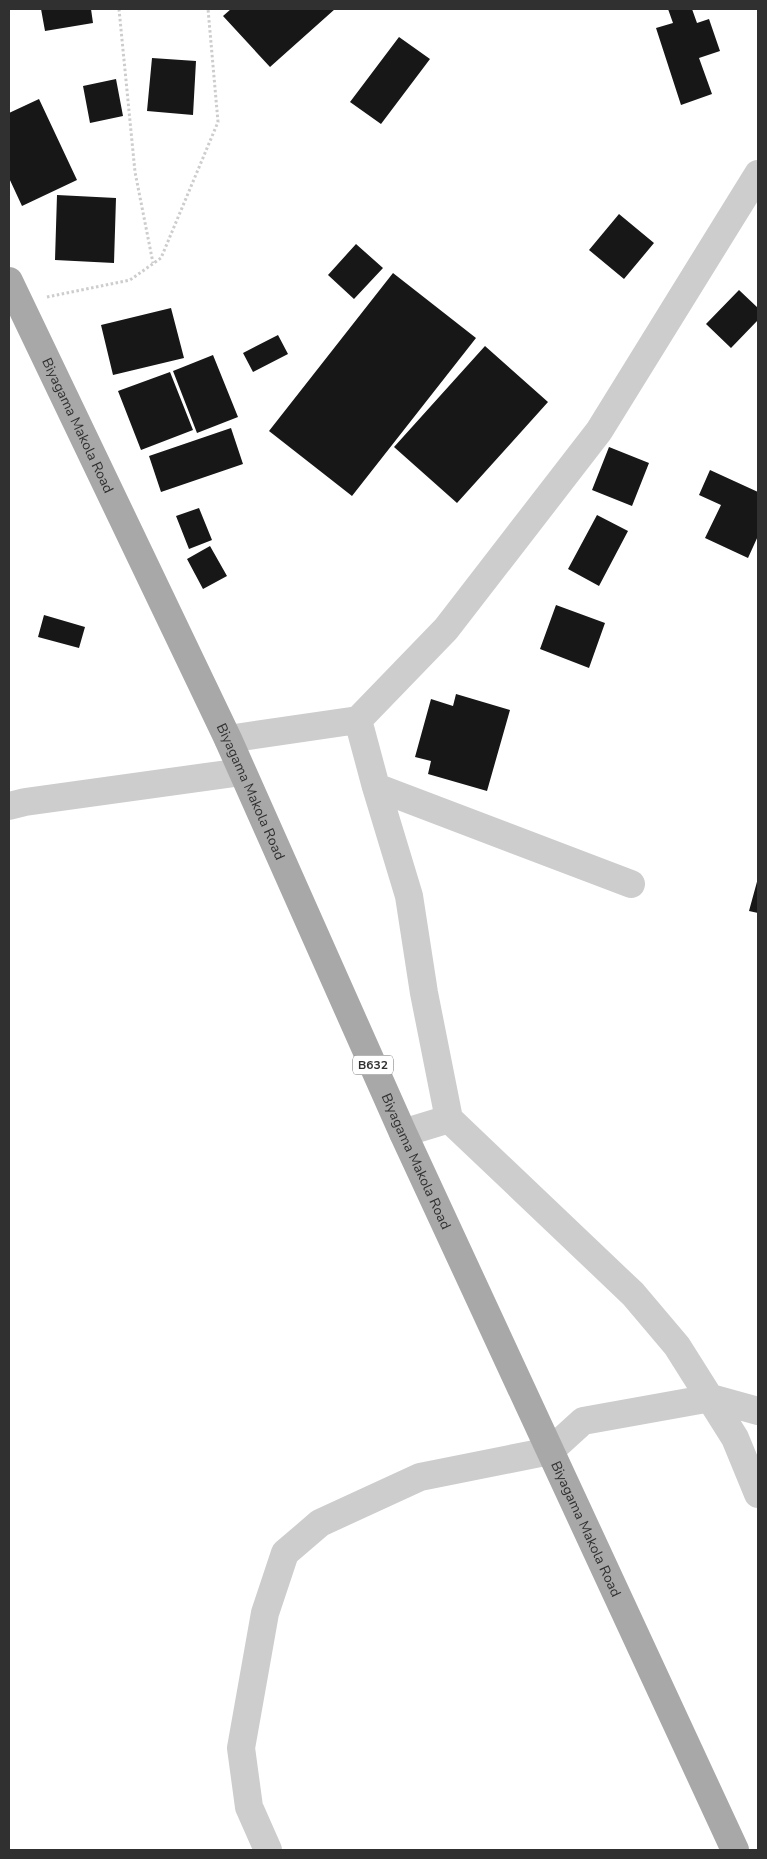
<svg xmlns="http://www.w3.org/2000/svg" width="767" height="1859" font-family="'Nunito Sans',sans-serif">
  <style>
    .building { fill: #171717 }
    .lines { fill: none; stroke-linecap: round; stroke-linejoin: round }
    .path { stroke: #cdcdcd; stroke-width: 3; stroke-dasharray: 2.5 2.5; stroke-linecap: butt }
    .minor { stroke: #cdcdcd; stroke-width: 28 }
    .major { stroke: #a8a8a8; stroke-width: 28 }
    .labels { text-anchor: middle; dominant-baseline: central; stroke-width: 5; stroke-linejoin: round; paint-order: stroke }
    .shield { fill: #fff; stroke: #6e6e6e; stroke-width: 1 }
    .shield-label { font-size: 12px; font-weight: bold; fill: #303030 }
    .street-label { font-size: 14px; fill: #303030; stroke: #fff }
  </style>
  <rect width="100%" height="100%" fill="#fff"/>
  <path class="building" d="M41 9H91L93 23 45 31Z
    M231 9H335L270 67 223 16Z
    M668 9H692L697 23 709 19 720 51 699 58 712 94 681 105 656 28 673 23Z
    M399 37 430 59 381 124 350 102Z
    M152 58 196 61 193 115 147 111Z
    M116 79 123 116 90 123 83 86Z
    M39 99 77 180 22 206 9 178V113Z
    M57 195 116 198 114 263 55 260Z
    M619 214 654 243 624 279 589 250Z
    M356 244 383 268 354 299 328 275Z
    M393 273 476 338 352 496 269 431Z
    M739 290 758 308V320L731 348 706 324Z
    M171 308 184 358 113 375 101 325Z
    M278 335 288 354 253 372 243 353Z
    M485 346 548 402 457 503 394 447Z
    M213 355 238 417 197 433 173 371Z
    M170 372 193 430 141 450 118 391Z
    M231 428 243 464 161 492 149 456Z
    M609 447 649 463 632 506 592 490Z
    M710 470 758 492V536L748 558 705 538 721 505 699 495Z
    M199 508 212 540 189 549 176 516Z
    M597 515 628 531 599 586 568 569Z
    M210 546 227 576 203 589 187 559Z
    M556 605 605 623 589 668 540 649Z
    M44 615 85 627 79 648 38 637Z
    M456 694 510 710 487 791 428 774 431 761 415 757 431 699 453 706Z
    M758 878V913L749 911Z"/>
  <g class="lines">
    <path class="path" d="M119 9 135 172 153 263
      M47 297 130 280 161 258 218 122 208 9"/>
    <path class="minor" d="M358 720 376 787 409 896 424 993 449 1119 403 1133
      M228 739 358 720 446 629 599 431 758 174
      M376 787 631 884
      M9 806 25 802 242 772
      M449 1119 633 1294 677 1346 735 1438 758 1494
      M268 1850 249 1807 241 1748 265 1613 285 1553 320 1523 420 1477 550 1451 583 1421 711 1398 758 1411"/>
    <path class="major" id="s1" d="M9 281 228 739 403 1133 735 1850"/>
  </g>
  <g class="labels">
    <rect class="shield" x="353" y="1055.5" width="40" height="19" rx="4"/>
    <g class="shield-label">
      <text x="373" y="1065">B632</text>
    </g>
    <g class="street-label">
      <text stroke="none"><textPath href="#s1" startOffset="160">Biyagama Makola Road</textPath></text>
      <text stroke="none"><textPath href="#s1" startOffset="565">Biyagama Makola Road</textPath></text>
      <text stroke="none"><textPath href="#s1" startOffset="970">Biyagama Makola Road</textPath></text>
      <text stroke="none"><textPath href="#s1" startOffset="1375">Biyagama Makola Road</textPath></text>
    </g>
  </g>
  <rect width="767" height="1859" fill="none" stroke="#303030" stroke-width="20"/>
</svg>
